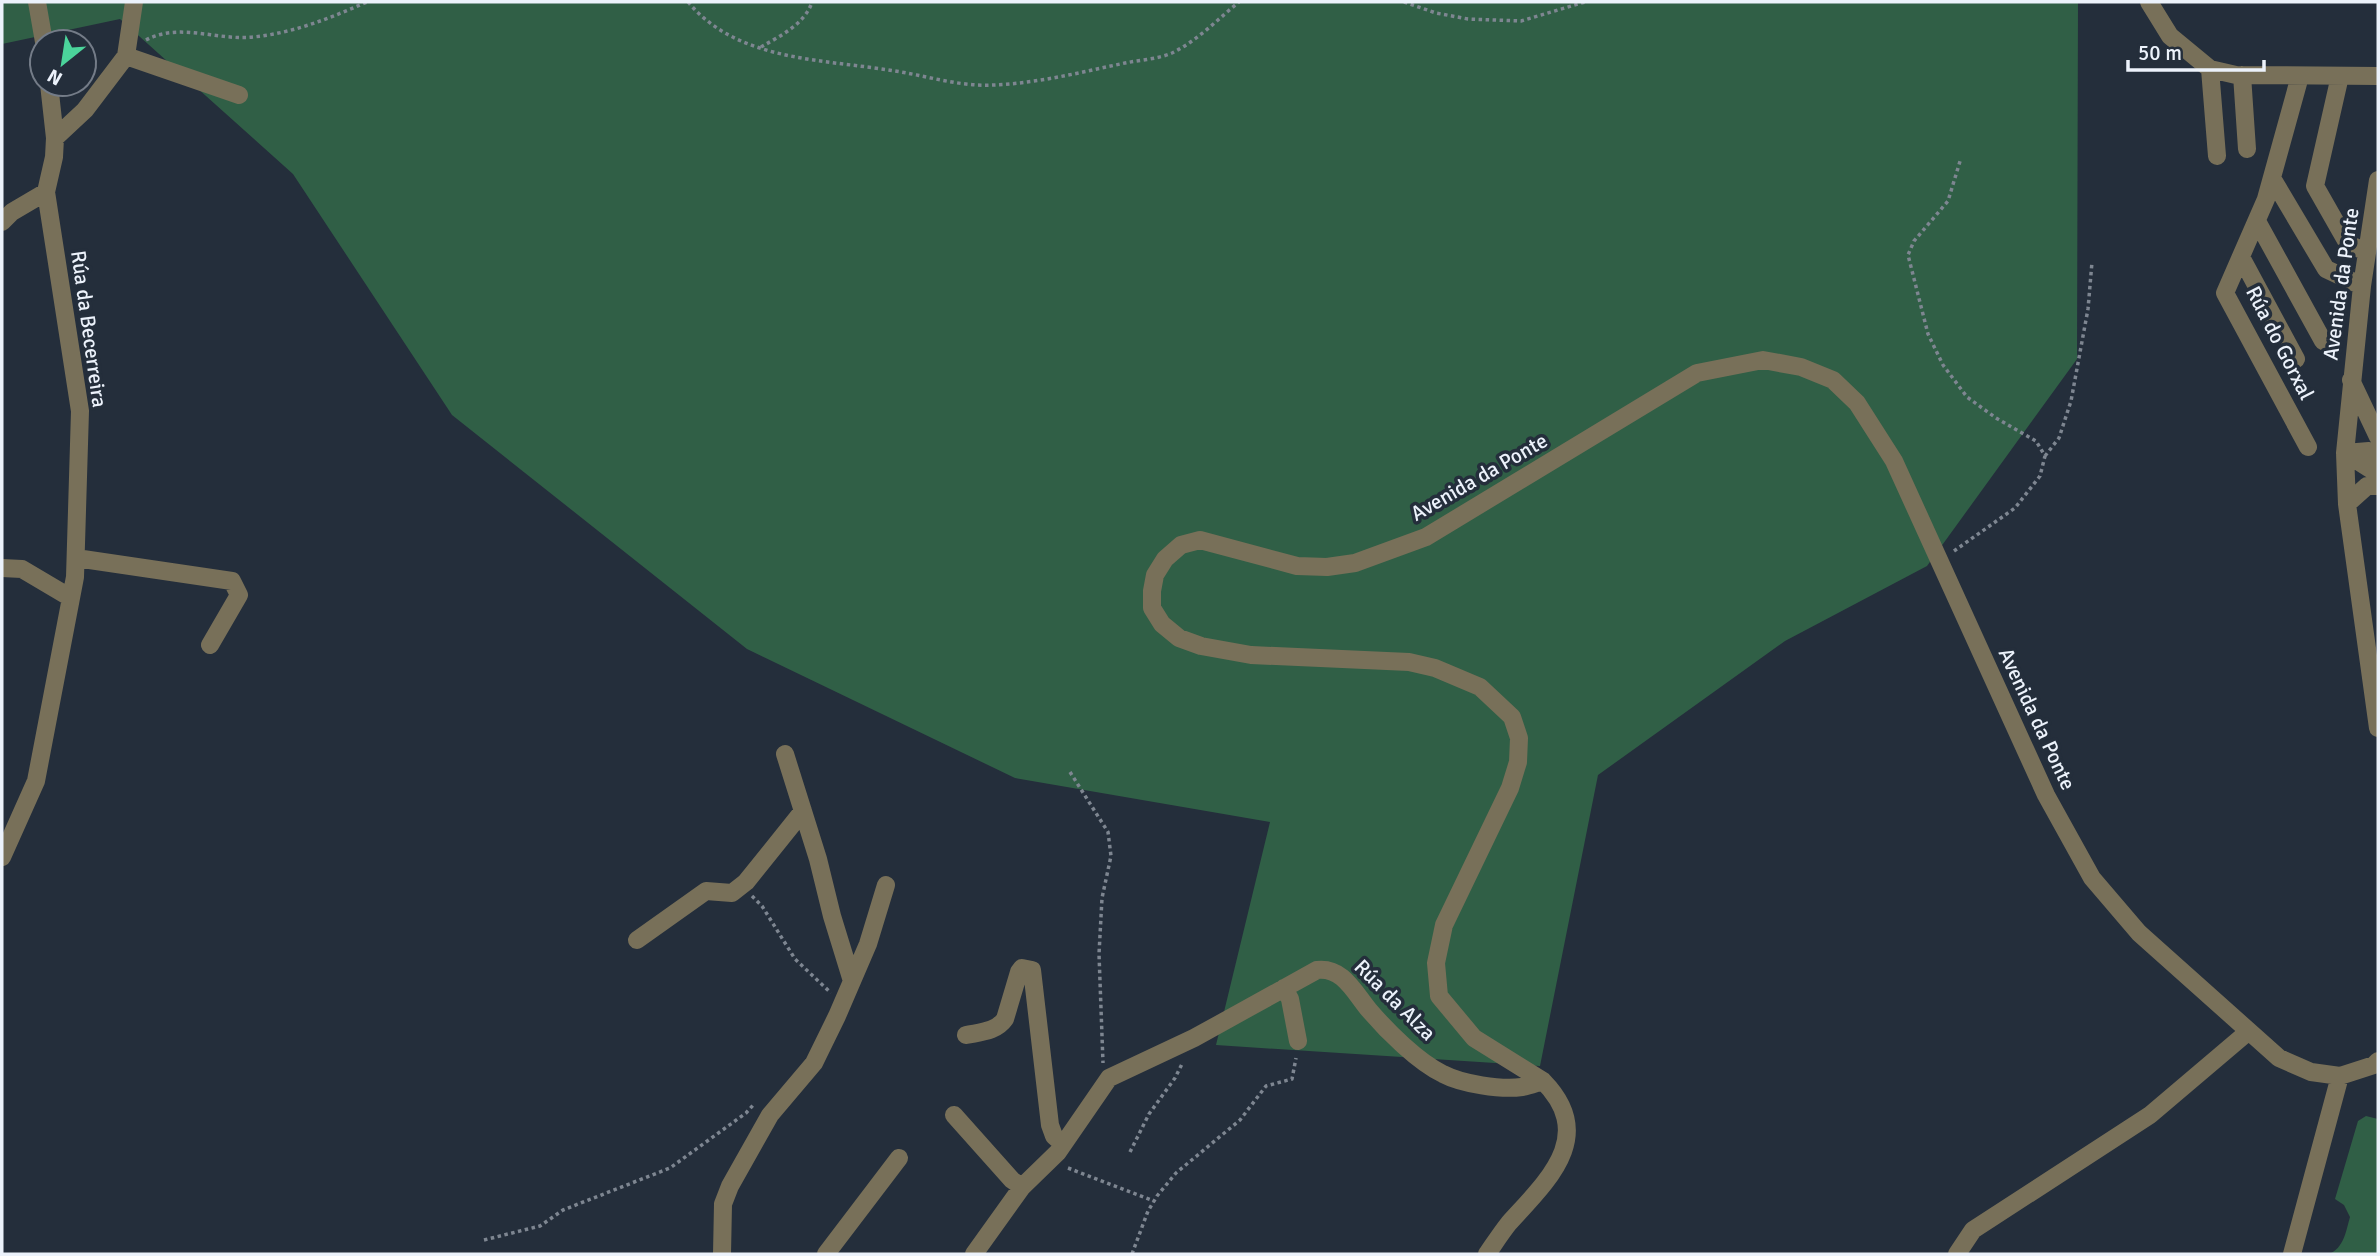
<svg xmlns="http://www.w3.org/2000/svg" width="2380" height="1256" font-family="Signika,sans-serif">
  <style>
    .green { fill: #305f46 }
    .lines { fill: none; stroke-linecap: round; stroke-linejoin: round }
    .path { stroke: #7e8691; stroke-width: 3.5; stroke-dasharray: 3.5 3.5; stroke-linecap: butt }
    .minor { stroke: #787059; stroke-width: 18 }
    .labels { text-anchor: middle; dominant-baseline: central; stroke-width: 7; stroke-linejoin: round; paint-order: stroke }
    .street-label { font-size: 21px; fill: #ecf2fb; stroke: #242e3b }
  </style>
  <rect width="100%" height="100%" fill="#242e3b"/>
  <path class="green" d="M2 2H2078L2077 359 1927 566 1785 641 1598 775 1540 1066 1216 1045 1270 822 1015 778 747 649 452 415 293 174 120 19 2 44Z
    M2366 1116 2378 1119V1254H2329C2344 1248 2346 1231 2350 1217L2344 1205 2335 1199 2358 1121Z"/>
  <g class="lines">
    <path class="path" d="M688 2C738 62 824 59 895 71 928 76 960 87 994 85 1039 83 1082 72 1125 63 1140 60 1158 59 1172 53 1197 41 1218 19 1239 2
      M1404 2 1436 13 1468 19 1521 21 1585 2
      M146 40C179 22 218 41 253 37 294 33 330 18 367 2
      M761 47C780 36 805 24 812 2
      M2045 456 2059 438 2071 401 2088 309 2092 262
      M1954 551 2015 508 2040 476 2045 456 2036 441 1996 418 1967 397 1943 365 1928 334 1908 255 1914 241 1948 201 1961 158
      M1070 772 1108 832 1111 856 1102 898 1099 954 1103 1063
      M752 896 762 906 795 959 831 993
      M1130 1152 1149 1114 1175 1078 1183 1062
      M1068 1168 1154 1201
      M484 1240 540 1226 563 1210 670 1168 746 1113 755 1103
      M1132 1254 1148 1211 1157 1196 1176 1173 1240 1120 1266 1086 1292 1079 1296 1058"/>
    <path class="minor" d="M37 2 44 42
      M2149 2 2170 36 2210 69 2236 75 2378 76
      M126 56 239 95
      M2210 69 2217 156
      M2242 75 2247 149
      M2300 76 2266 199 2225 293 2308 447
      M2340 76 2315 186 2348 244 2367 252
      M55 138 85 110 126 56 134 2
      M2272 178 2326 269 2362 286
      M2378 180 2362 286 2345 453 2347 504 2378 728
      M2257 221 2323 341
      M2 222 12 212 46 192
      M2241 257 2296 359
      M2351 380 2378 437
      M2345 453 2378 474
      M2345 453 2369 451 2378 454
      M2347 504 2367 486H2378
      M76 558 232 581 239 595 210 645
      M2 568 22 569 71 598
      M785 754 818 859 832 916 852 981
      M2 857 36 781 75 577 80 411 46 192 54 157 55 138 49 84
      M637 940 706 891 732 893 746 882 803 811
      M1284 988 1290 999 1298 1041
      M966 1035C980 1032 996 1032 1005 1019L1019 972 1022 968 1032 970 1050 1125 1054 1136 1063 1144
      M954 1115 1012 1180 1022 1187
      M722 1254 723 1204 730 1186 770 1115 814 1063 837 1016 868 944 886 885
      M826 1254 899 1158
      M974 1254 1022 1187 1058 1152 1109 1078 1194 1038 1317 970C1343 967 1354 992 1369 1010 1387 1031 1418 1062 1443 1074 1462 1084 1501 1090 1522 1087 1529 1086 1536 1083 1543 1081
      M1487 1254C1494 1244 1501 1233 1509 1223 1548 1180 1597 1136 1543 1081L1474 1038 1439 996 1436 963 1444 925 1510 788 1518 762 1519 738 1512 717 1480 687 1435 668 1409 662 1251 655 1201 646 1179 638 1162 624 1152 608V591L1155 575 1165 559 1181 545 1200 540 1297 566 1327 567 1355 563 1426 537 1697 373 1763 360 1801 367 1833 380 1857 403 1894 461 2046 795 2092 878 2139 933 2279 1058 2311 1072 2340 1076 2374 1065 2378 1061
      M1957 1254 1973 1230 2150 1115 2249 1031
      M2292 1254 2340 1076"/>
  </g>
  <g class="labels">
    <g class="street-label">
      <text transform="translate(2341 284) rotate(-82)">Avenida da Ponte</text>
      <text transform="translate(89 329) rotate(82)">Rúa da Becerreira</text>
      <text transform="translate(2280 343) rotate(63)">Rúa do Gorxal</text>
      <text transform="translate(1479 477) rotate(-30)">Avenida da Ponte</text>
      <text transform="translate(2037 719) rotate(65)">Avenida da Ponte</text>
      <text transform="translate(1395 1000) rotate(45)">Rúa da Alza</text>
    </g>
  </g>
  <rect width="2380" height="1256" fill="none" stroke="#ecf2fb" stroke-width="7"/>
  <g transform="translate(63 63) rotate(210)"><circle r="33" fill="#242e3b" stroke="#747c88" stroke-width="2"/>
  <path d="M0-5L12 26L0 18L-12 26Z" fill="#4bd49b"/>
  <text y="-10" font-size="19" font-weight="bold" text-anchor="middle" fill="#ecf2fb">N</text>
  </g>
  <path d="M2128 60v10h136v-10" fill="none" stroke="#ecf2fb" stroke-width="3.5"/>
  <text x="2138" y="60" font-size="21" fill="#ecf2fb" stroke="#242e3b" stroke-width="5" paint-order="stroke">50 m</text>
</svg>
